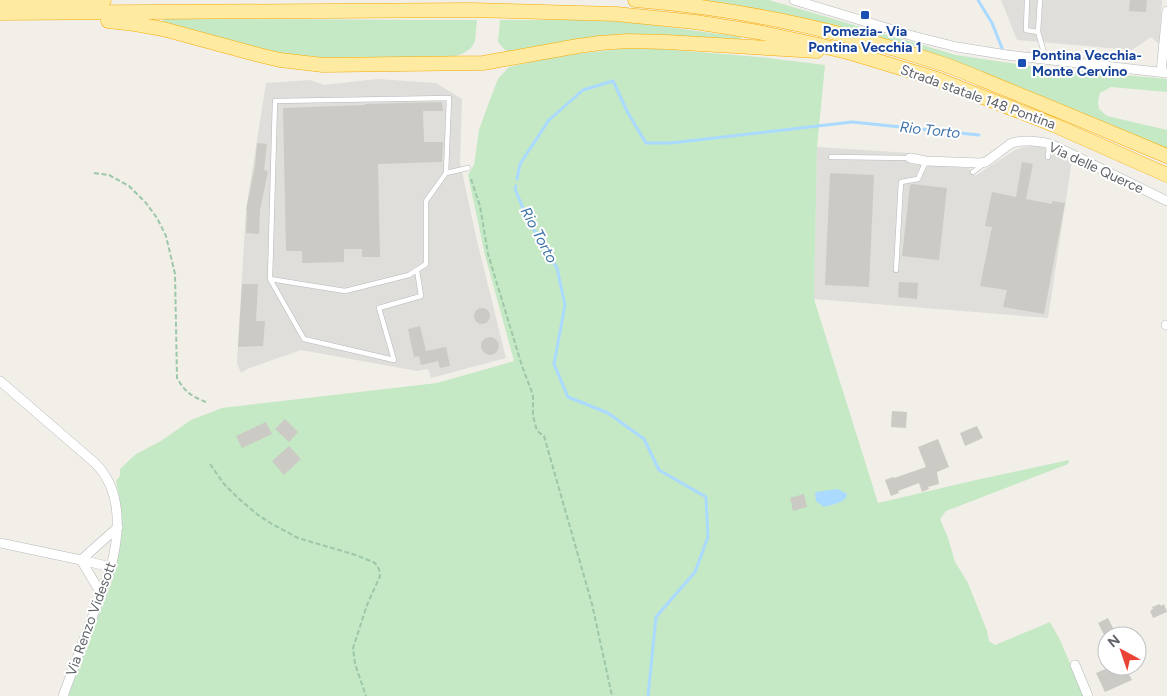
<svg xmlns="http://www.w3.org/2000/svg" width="1167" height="696" font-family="Figtree,sans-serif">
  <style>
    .industrial { fill: #e0deda }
    .green { fill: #c5e8c5 }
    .water { fill: #aadaff }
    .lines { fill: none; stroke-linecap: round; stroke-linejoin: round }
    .stream { stroke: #aadaff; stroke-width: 3 }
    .building { fill: #cccac5 }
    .service-casing { stroke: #b5b8bc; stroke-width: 5.5 }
    .minor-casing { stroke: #b5b8bc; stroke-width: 10 }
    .trunk-casing { stroke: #f9ab00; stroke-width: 15 }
    .path { stroke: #9cc7a9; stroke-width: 2; stroke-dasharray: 5 2.5; stroke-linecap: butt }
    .service { stroke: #fff; stroke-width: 4.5 }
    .minor { stroke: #fff; stroke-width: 9 }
    .trunk { stroke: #feeaa1; stroke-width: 14 }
    .transit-dot { fill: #1a4fb4; stroke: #fff; stroke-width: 2 }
    .labels { text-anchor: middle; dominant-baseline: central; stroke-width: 4; stroke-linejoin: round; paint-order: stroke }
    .transit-label { font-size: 14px; font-weight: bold; fill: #164399; stroke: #fff }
    .street-label { font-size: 14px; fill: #5f6368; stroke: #fff }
    .water-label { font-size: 15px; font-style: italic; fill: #4174aa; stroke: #fff }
  </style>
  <rect width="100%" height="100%" fill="#f1efe8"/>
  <path class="industrial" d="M1001 0H1162L1159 44 1151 37 1132 50 1017 40Z
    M377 79 436 83 462 99 460 162 476 237 506 358 431 378 428 369 417 371 301 350 247 369 241 373 237 363 246 210 266 83 310 80 324 85Z
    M1033 146 1041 147 1057 153 1072 160 1048 318 814 299 817 147 910 153V164L969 168 975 176 1015 150 1024 147Z"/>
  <path class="green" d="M673 0H769L956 55 1029 66 1167 79V92L1111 87 1100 93 1098 101 1099 109 1107 116 1167 130V154L931 58Z
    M164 19 477 20 475 41 473 45 470 49 462 54 456 56 403 58H327L287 54 258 48 163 22Z
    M500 20H596L638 23 741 37 740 44 640 36 607 35 576 39 531 51 509 52 505 50 498 42Z
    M637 47 759 57 825 65 817 147 814 299 878 503 976 480 1069 460 1068 464 946 511 940 519 948 538 955 562 968 583 987 631 989 641 995 645 1050 622 1060 640 1084 696H67L113 578 122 534 121 507 116 481 120 476V469L136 454 161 441 191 420 222 408 437 383 514 361 485 255 468 175 474 165 479 130 488 105 498 79 509 67 558 56Z"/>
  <path class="water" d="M838 489 847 494C846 503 833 504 824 507L816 501 815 494 816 492Z"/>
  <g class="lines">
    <path class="stream" d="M978 0 992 23 1002 48
      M517 179 520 164 549 120 583 90 613 81 628 113 646 143H671L852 122 979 135
      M516 186 515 189 527 218 557 268 565 305 554 364 568 397 608 413 644 439 659 470 706 497 708 537 695 572 656 617 648 696"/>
  </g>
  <path class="building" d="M1130 0H1147L1146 12 1129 11Z
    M442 102 443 111H423L424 142H443L442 162 378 164 380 257H362V249H344V262L302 263V251H286L283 108 365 105V104Z
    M257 143 267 144 264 170 268 171 260 210 259 234 246 233 247 210H246L255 166Z
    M1022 162 1033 164 1026 199 1052 204V201L1065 203 1044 314 1003 307 1007 290 980 286 992 227 985 226 992 192 1016 197Z
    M830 173 874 175 869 287 825 285Z
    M912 184 947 188 939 260 902 256 910 185Z
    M899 282 918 283 917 299 898 297Z
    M242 284H258L256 321H265L263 346 238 347Z
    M474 316a8 8 0 1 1 16 0a8 8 0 1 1-16 0Z
    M420 326 426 351 446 347 450 366 440 368 438 361 421 365 419 356 414 357 408 329Z
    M481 346a9 9 0 1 1 18 0a9 9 0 1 1-18 0Z
    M892 411 907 412 906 428 891 427Z
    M285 419 298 432 289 442 275 429Z
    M266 422 272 434 242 448 236 436Z
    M977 426 983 438 965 446 960 433Z
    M938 439 949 467 937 472 939 484 928 487 929 489 922 492 919 483 898 491 899 493 891 496 885 480 893 477 894 478 926 467 918 447Z
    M289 446 301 459 284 475 272 461Z
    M804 494 807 507 793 511 790 498Z
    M1160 604 1161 606 1164 604 1167 612 1153 618 1150 611 1153 609 1152 607Z
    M1108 618 1114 630 1104 635 1098 623Z
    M1113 666H1125L1132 680 1105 692 1096 673Z"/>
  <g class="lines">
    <g class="service-casing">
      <path id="service" d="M1027 0 1026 30 1038 32
        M1040 0 1038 32 1046 59
        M831 157 910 158
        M1048 157 1049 144
        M973 172 981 166
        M446 173 449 98 275 101 270 279 345 291 409 275 426 264V201L446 173 468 168
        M896 270 901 182 918 179 926 161
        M270 279 304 339 394 360 379 308 421 296 417 270"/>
    </g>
    <g class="minor-casing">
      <path id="minor" d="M794 0 913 36 957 47 1007 55 1167 73
        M1161 72 1167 11
        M910 158 926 161 980 163 986 162 1010 144C1020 139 1042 141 1053 145L1167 201
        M1166 325H1167
        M0 381 95 463C123 491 120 532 111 567L63 696
        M0 543 81 560 111 567
        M102 595 81 560 118 527
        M1075 665 1088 696"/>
    </g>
    <g class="trunk-casing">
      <path id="trunk" d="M635 0C740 8 843 31 943 64 963 71 983 80 1003 88 1058 110 1112 133 1167 156
        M0 1 104 0
        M0 13 471 10 616 14 695 22 758 32 814 44 851 53 937 79 1054 125 1167 175
        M108 21 135 24 163 29 259 55 280 60 323 65 483 63 578 46 600 43 628 41 666 42 817 51"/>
    </g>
    <path class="path" d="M94 173 109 175 129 186 146 203 157 218 166 236 175 274 177 378C185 392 191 396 206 402
      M471 179 480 206 488 254 522 366 533 395V416L537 431 544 436 592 604 612 696
      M210 464 224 484 238 498 258 515 272 524 298 538 356 555 375 563 379 569 380 576 367 605 353 648 355 664 366 696"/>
    <use href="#service" class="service"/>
    <use href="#minor" class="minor"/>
    <use href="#trunk" class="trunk"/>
  </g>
  <g class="transit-dot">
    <rect x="860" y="10" width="10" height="10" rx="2.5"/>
    <rect x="1017" y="58" width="10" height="10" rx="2.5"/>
  </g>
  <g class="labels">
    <g class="transit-label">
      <text x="865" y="31">Pomezia- Via<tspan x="865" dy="16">Pontina Vecchia 1</tspan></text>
      <text x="1032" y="55" text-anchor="start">Pontina Vecchia-<tspan x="1032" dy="16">Monte Cervino</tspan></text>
    </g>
    <g class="street-label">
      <text transform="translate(978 97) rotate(20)">Strada statale 148 Pontina</text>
      <text transform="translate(1096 168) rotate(25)">Via delle Querce</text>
      <text transform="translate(91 619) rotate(-70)">Via Renzo Videsott</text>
    </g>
    <g class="water-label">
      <text transform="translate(930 130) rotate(6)">Rio Torto</text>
      <text transform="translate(539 235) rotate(62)">Rio Torto</text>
    </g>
  </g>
  <g transform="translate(1122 651) rotate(320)"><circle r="24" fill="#ffffff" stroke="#bfc1c3"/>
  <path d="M0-4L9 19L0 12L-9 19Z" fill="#ea4335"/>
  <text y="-8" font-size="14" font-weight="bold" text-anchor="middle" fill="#5f6368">N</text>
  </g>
</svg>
